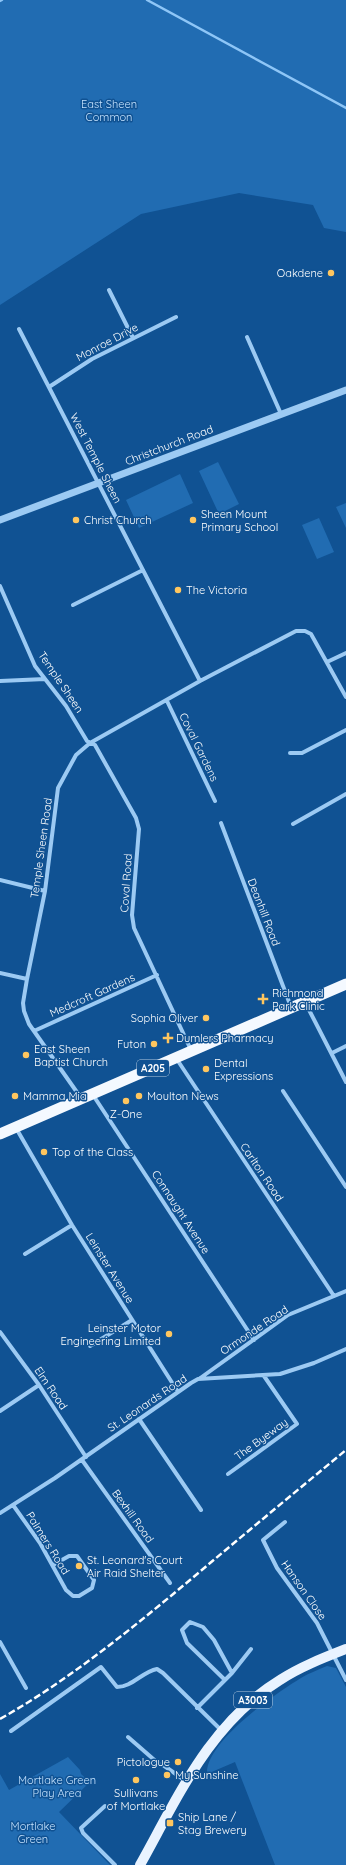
<svg xmlns="http://www.w3.org/2000/svg" width="346" height="1865" font-family="Quicksand,sans-serif">
  <style>
    .green { fill: #216cb2 }
    .lines { fill: none; stroke-linecap: round; stroke-linejoin: round }
    .stream { stroke: #8ec6f7; stroke-width: 2.5 }
    .minor { stroke: #9ccaf3; stroke-width: 4 }
    .tertiary { stroke: #9ccaf3; stroke-width: 7 }
    .primary { stroke: #e9f3ff; stroke-width: 10 }
    .trunk { stroke: #f4f9ff; stroke-width: 11 }
    .rail { stroke: #fff; stroke-width: 2.5; stroke-dasharray: 7 3; stroke-linecap: butt }
    .poi-dot { fill: #ffc65f; stroke: #105293; stroke-width: 1.5 }
    .labels { text-anchor: middle; dominant-baseline: central; stroke-width: 3; stroke-linejoin: round; paint-order: stroke }
    .shield { fill: #105293; stroke: #b7cbdf; stroke-width: 1 }
    .shield-label { font-size: 10px; font-weight: bold; fill: #fff }
    .park-label { font-size: 11px; fill: #c4e2fe; stroke: #105293 }
    .poi-label { font-size: 11px; fill: #fff; stroke: #105293; text-anchor: start }
    .street-label { font-size: 11px; fill: #fff; stroke: #105293 }
  </style>
  <rect width="100%" height="100%" fill="#105293"/>
  <path class="green" d="M0 0H346V232L324 228 313 205 239 193 141 214 0 305Z
    M218 462 239 504 219 514 199 471Z
    M180 474 193 503 139 528 126 500Z
    M346 503V528L336 507Z
    M319 518 334 552 317 559 302 525Z
    M327 1666 336 1668 346 1687V1865H275L235 1762 207 1774C205 1742 276 1693 301 1678 309 1673 318 1670 327 1666Z
    M68 1757 80 1770 81 1774 90 1782 59 1812 110 1865H0V1774L9 1790Z"/>
  <g class="lines">
    <path class="stream" d="M147 0 346 108
      M0 1 2 0"/>
    <path class="minor" d="M109 290 133 338
      M19 329 200 681
      M247 337 281 414
      M49 387 92 359 176 317
      M0 586 35 666 66 706 87 741 95 745 136 818 139 829 132 915 134 928 191 1050
      M73 605 143 570
      M327 662 346 653
      M0 681 45 679
      M167 701 215 801
      M290 753H302L346 730
      M221 823 291 1007
      M293 824 346 794
      M0 880 45 891
      M0 973 27 979
      M305 1002 346 1082
      M34 1031 157 975
      M332 1053 346 1046
      M176 1058 334 1296
      M283 1091 346 1187
      M93 1095 254 1340
      M81 1098 29 1024 24 1011 23 1003 27 979 45 891 58 788 76 755 90 743 200 681 296 631H305L311 634 346 697
      M16 1128 72 1225 178 1392
      M25 1254 72 1225
      M0 1332 39 1385 86 1457
      M90 1346 132 1320
      M199 1379 288 1315 346 1291
      M0 1411 39 1385
      M139 1419 201 1510
      M82 1460 170 1583
      M228 1474 297 1424 264 1376
      M13 1505 40 1543 66 1590 73 1596H79L92 1588 94 1580 77 1556H69L53 1565
      M0 1513 55 1478 191 1383 198 1379 280 1374 314 1363 346 1349
      M285 1522 263 1540 277 1568 317 1623 346 1680
      M0 1642 26 1688
      M225 1680 187 1643 182 1630 190 1622 203 1627 214 1640 232 1673
      M197 1708 232 1673 251 1649
      M11 1731 101 1667 117 1687C132 1687 142 1672 157 1669L163 1673 221 1730
      M128 1737 159 1764 163 1765 187 1782
      M105 1806 81 1828 83 1833 115 1865"/>
    <path class="tertiary" d="M0 520 346 390"/>
    <path class="primary" d="M140 1865C178 1797 210 1723 280 1680 300 1667 323 1658 346 1649"/>
    <path class="trunk" d="M0 1134 346 984"/>
    <path class="rail" d="M0 1719C69 1680 130 1630 190 1580 242 1536 294 1493 346 1450"/>
  </g>
  <g class="poi-dot">
    <circle cx="331" cy="273" r="4"/>
    <circle cx="76" cy="520" r="4"/>
    <circle cx="193" cy="520" r="4"/>
    <circle cx="178" cy="590" r="4"/>
    <path d="M261 993h4v4h4v4h-4v4h-4v-4h-4v-4h4z"/>
    <circle cx="206" cy="1018" r="4"/>
    <path d="M166 1032h4v4h4v4h-4v4h-4v-4h-4v-4h4z"/>
    <circle cx="154" cy="1044" r="4"/>
    <circle cx="26" cy="1055" r="4"/>
    <circle cx="206" cy="1069" r="4"/>
    <circle cx="15" cy="1096" r="4"/>
    <circle cx="139" cy="1096" r="4"/>
    <circle cx="126" cy="1101" r="4"/>
    <circle cx="44" cy="1152" r="4"/>
    <circle cx="169" cy="1334" r="4"/>
    <circle cx="79" cy="1566" r="4"/>
    <circle cx="178" cy="1762" r="4"/>
    <circle cx="167" cy="1775" r="4"/>
    <circle cx="136" cy="1780" r="4"/>
    <rect x="166" y="1819" width="8" height="8" rx="2"/>
  </g>
  <g class="labels">
    <g class="shield">
      <rect x="137" y="1060" width="32" height="16" rx="3"/>
      <rect x="234" y="1692" width="38" height="16" rx="3"/>
    </g>
    <g class="shield-label">
      <text x="153" y="1068">A205</text>
      <text x="253" y="1700">A3003</text>
    </g>
    <g class="park-label">
      <text x="109" y="104">East Sheen<tspan x="109" dy="13">Common</tspan></text>
      <text x="57" y="1780">Mortlake Green<tspan x="57" dy="13">Play Area</tspan></text>
      <text x="33" y="1826">Mortlake<tspan x="33" dy="13">Green</tspan></text>
    </g>
    <g class="poi-label">
      <text x="323" y="273" text-anchor="end">Oakdene</text>
      <text x="201" y="514">Sheen Mount<tspan x="201" dy="13">Primary School</tspan></text>
      <text x="84" y="520">Christ Church</text>
      <text x="186" y="590">The Victoria</text>
      <text x="272" y="993">Richmond<tspan x="272" dy="13">Park Clinic</tspan></text>
      <text x="198" y="1018" text-anchor="end">Sophia Oliver</text>
      <text x="176" y="1038">Dumlers Pharmacy</text>
      <text x="146" y="1044" text-anchor="end">Futon</text>
      <text x="34" y="1049">East Sheen<tspan x="34" dy="13">Baptist Church</tspan></text>
      <text x="214" y="1063">Dental<tspan x="214" dy="13">Expressions</tspan></text>
      <text x="23" y="1096">Mamma Mia</text>
      <text x="147" y="1096">Moulton News</text>
      <text x="126" y="1114" text-anchor="middle">Z-One</text>
      <text x="52" y="1152">Top of the Class</text>
      <text x="161" y="1328" text-anchor="end">Leinster Motor<tspan x="161" dy="13">Engineering Limited</tspan></text>
      <text x="87" y="1560">St. Leonard's Court<tspan x="87" dy="13">Air Raid Shelter</tspan></text>
      <text x="170" y="1762" text-anchor="end">Pictologue</text>
      <text x="175" y="1775">My Sunshine</text>
      <text x="136" y="1793" text-anchor="middle">Sullivans<tspan x="136" dy="13">of Mortlake</tspan></text>
      <text x="178" y="1817">Ship Lane /<tspan x="178" dy="13">Stag Brewery</tspan></text>
    </g>
    <g class="street-label">
      <text transform="translate(107 342) rotate(-28)">Monroe Drive</text>
      <text transform="translate(169 445) rotate(-21)">Christchurch Road</text>
      <text transform="translate(96 458) rotate(63)">West Temple Sheen</text>
      <text transform="translate(61 682) rotate(56)">Temple Sheen</text>
      <text transform="translate(199 747) rotate(64)">Coval Gardens</text>
      <text transform="translate(41 848) rotate(-82)">Temple Sheen Road</text>
      <text transform="translate(126 883) rotate(-86)">Coval Road</text>
      <text transform="translate(264 912) rotate(69)">Deanhill Road</text>
      <text transform="translate(92 995) rotate(-24)">Medcroft Gardens</text>
      <text transform="translate(262 1172) rotate(56)">Carlton Road</text>
      <text transform="translate(181 1212) rotate(57)">Connaught Avenue</text>
      <text transform="translate(110 1268) rotate(58)">Leinster Avenue</text>
      <text transform="translate(254 1330) rotate(-34)">Ormonde Road</text>
      <text transform="translate(51 1388) rotate(56)">Elm Road</text>
      <text transform="translate(147 1403) rotate(-34)">St. Leonards Road</text>
      <text transform="translate(261 1439) rotate(-36)">The Byeway</text>
      <text transform="translate(133 1516) rotate(54)">Bexhill Road</text>
      <text transform="translate(48 1543) rotate(58)">Palmers Road</text>
      <text transform="translate(304 1590) rotate(55)">Hanson Close</text>
    </g>
  </g>
</svg>
